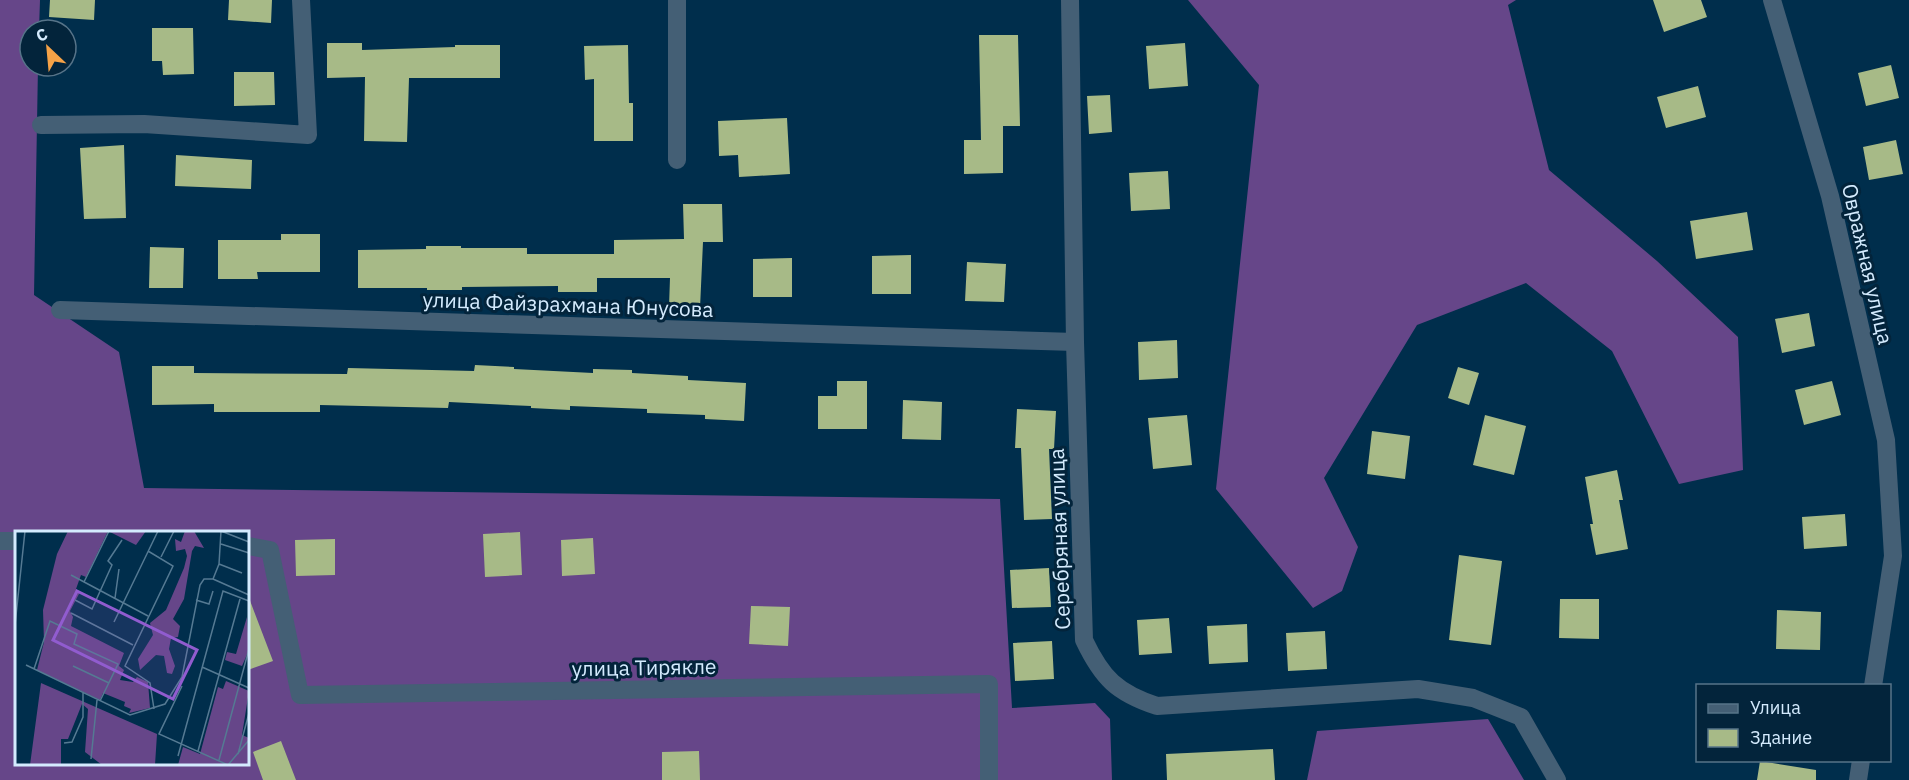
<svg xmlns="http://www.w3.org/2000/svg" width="1909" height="780" font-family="'IBM Plex Sans',sans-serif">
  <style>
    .forest { fill: #664689; fill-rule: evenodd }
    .building { fill: #a7ba87 }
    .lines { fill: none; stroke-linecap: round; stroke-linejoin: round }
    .street { stroke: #445f75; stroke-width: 18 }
    .labels { text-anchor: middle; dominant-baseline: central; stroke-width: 6; stroke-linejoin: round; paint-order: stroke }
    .street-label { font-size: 21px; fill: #d4ebfe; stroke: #03243b }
    .inset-road { fill: none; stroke: #557a93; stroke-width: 1.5 }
    .view { fill: #915ccf; fill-opacity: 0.15; stroke: #915ccf; stroke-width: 3 }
    .inset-edge { fill: none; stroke: #d4ebfe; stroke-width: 3 }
  </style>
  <rect width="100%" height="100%" fill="#002e4c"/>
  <path class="forest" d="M0 0H40L39 30H30V66H38L34 295 119 352 144 488 1000 499 1012 708 1095 703 1110 719 1112 780H0ZM16 532H248V764H16Z
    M1188 0H1516L1508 5 1549 170 1657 261 1738 337 1743 470 1679 484 1612 351 1526 283 1417 325 1324 478 1358 547 1342 591 1313 608 1216 489 1259 85Z
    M1488 719 1524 780H1307L1317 731Z"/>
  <path class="building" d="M50 0H95L94 20 49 17Z
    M229 0H272L271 23 228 20Z
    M1653 0H1701L1707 17 1664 32Z
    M152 28H193L194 74 163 75 162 61H152Z
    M979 35H1018L1020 126H1003V173L964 174V140H981Z
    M327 43H362V50L455 47V45H500V78H409L407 142 364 141 365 77 327 78Z
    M1185 43 1188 86 1149 89 1146 46Z
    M628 45 629 103H633V141H594V79L585 80 584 46Z
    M1891 65 1899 98 1866 106 1858 73Z
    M234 72H274L275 105 234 106Z
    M1698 86 1706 117 1666 128 1657 97Z
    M1110 95 1112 132 1089 134 1087 96Z
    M787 118 790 174 739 177 738 155 719 156 718 121Z
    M1896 140 1903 174 1869 180 1863 147Z
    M124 145 126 218 84 219 80 148Z
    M176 155 252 160 251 189 175 186Z
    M1168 171 1170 209 1131 211 1129 173Z
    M683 204H722L723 242H703L700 308 669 307 670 278H597V292H558V286L462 287V290H427V288H358V250L426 249V246H461V248H527V254H614V240L684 239Z
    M1747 212 1753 250 1696 259 1690 221Z
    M281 234H320V272H257L258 279H218V240H281Z
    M150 247 184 248 183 288H149Z
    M911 255V294H872V256Z
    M792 258V297H753V259Z
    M967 262 1006 264 1004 302 965 301Z
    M1809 313 1815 346 1782 353 1775 319Z
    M1177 340 1178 378 1139 380 1138 342Z
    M475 365 514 367V369L593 373V369L632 370V373L688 376V380L746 383 744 421 705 419V415L647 413V409L570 406V410L531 408V406L449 402 448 408 320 405V412H214V404L152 405V366H194V373L347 374 348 368 474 371Z
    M1458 367 1479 373 1469 405 1448 398Z
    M837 381H867V429H818V396H837Z
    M1832 381 1841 415 1804 425 1795 390Z
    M903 400 942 402 941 440 902 439Z
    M1017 409 1056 411 1054 449H1049L1052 519 1024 520 1021 448H1015Z
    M1187 415 1192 465 1153 469 1148 418Z
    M1485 415 1526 426 1514 475 1473 465Z
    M1372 431 1410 436 1405 479 1367 474Z
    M1617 470 1623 500H1619L1628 549 1596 555 1590 524H1593L1585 477Z
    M1845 514 1847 546 1804 549 1802 517Z
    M520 532 522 575 485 577 483 534Z
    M593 538 595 574 562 576 561 540Z
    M335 539V575L296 576 295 540Z
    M1459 555 1502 561 1491 645 1449 640Z
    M1049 568 1051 607 1012 608 1010 570Z
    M248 598H249L273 661 248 670Z
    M1560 599H1599V639L1559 638Z
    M751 606 790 607 788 646 749 644Z
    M1777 610 1821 612 1820 650 1776 649Z
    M1169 618 1172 653 1139 655 1137 620Z
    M1247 624 1248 662 1209 664 1207 626Z
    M1325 631 1327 669 1288 671 1286 633Z
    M1052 641 1054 679 1015 681 1013 643Z
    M281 741 296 780H263L253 752Z
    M1273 749 1275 780H1167L1166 754Z
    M699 751 700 780H662V752Z
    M1760 761 1816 770V780H1757Z"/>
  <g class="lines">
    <path class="street" d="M677 0V160
      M1070 0 1075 342 1084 640C1102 678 1117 693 1157 706L1418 689 1473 698 1521 717 1557 780
      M1772 0 1830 196 1886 440 1893 556 1873 686
      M41 125 144 124 308 135 301 0
      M60 310 1075 342
      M0 541H16
      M248 546 270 550 300 695 989 684V780
      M1858 780 1861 760"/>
  </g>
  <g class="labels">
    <g class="street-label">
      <text transform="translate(1868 264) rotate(77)">Овражная улица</text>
      <text transform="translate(568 304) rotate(2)">улица Файзрахмана Юнусова</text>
      <text transform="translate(1059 539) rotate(-92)">Серебряная улица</text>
      <text transform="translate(644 667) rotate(-1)">улица Тирякле</text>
    </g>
  </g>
  <g transform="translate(15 531)">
    <rect width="234" height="234" fill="#002e4c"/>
    <path d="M53 0H131L121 14 93 0 71 46 66 44 61 58 65 61 55 80 58 86 56 95 109 122 104 135 109 139 105 149 118 151 122 146 133 151 135 177 114 182 116 178 109 175 110 171 88 162 85 169 22 139 29 111 28 79 42 23ZM170 0H179L189 17 180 15 177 20 169 68 158 88 165 95 163 106 156 107 154 118 160 135 157 143 152 142 149 125 141 124 125 139 123 128 138 104 135 92 151 79 169 37 172 25 170 18 161 20 160 8 166 11ZM232 86 234 119 227 135 210 129 212 121 221 123ZM211 150 234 160 227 204 234 207V233L229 234H141H163L168 216 185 223 203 156 208 158ZM26 152 142 203 140 234H87L70 221 73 178 67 173 53 208H46V234H15Z" fill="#664689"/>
    <path class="inset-road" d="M206 0 234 11M206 13 234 22M133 20 158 35 110 135 135 152 139 178M146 26 159 0M204 33 227 42M56 44 133 85M198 48 234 64M69 51 94 0M100 67 104 38M60 69 77 78 97 34 93 30 107 9M181 69 194 73 198 60M56 82 118 114M99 91 143 0M0 94 10 0M11 134 115 184 150 173 167 146 185 54 189 48H198L204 33 206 0M58 135 94 152M187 136 234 157M19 138 35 90 62 103 59 113 103 133 85 170M167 155 144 203 213 234 234 209M49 212 57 211 68 186V162M183 220 225 68M223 223 234 182M163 225 208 60 234 70M76 228 82 169M204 229 234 118"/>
    <path class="view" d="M62 60 182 119 158 168 38 109Z"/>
    <rect width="234" height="234" class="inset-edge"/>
  </g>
  <rect x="1696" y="684" width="195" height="78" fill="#03243b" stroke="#577489" stroke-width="1.5"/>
  <rect x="1708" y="704" width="30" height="9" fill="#445f75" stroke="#577489" stroke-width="1.5"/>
  <text x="1750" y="714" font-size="18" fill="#d4ebfe">Улица</text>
  <rect x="1708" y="729" width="30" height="18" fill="#a7ba87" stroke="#577489" stroke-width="1.5"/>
  <text x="1750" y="744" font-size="18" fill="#d4ebfe">Здание</text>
  <g transform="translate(48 48) rotate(334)"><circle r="28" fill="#03243b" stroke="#577489" stroke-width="1.5"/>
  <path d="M0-4.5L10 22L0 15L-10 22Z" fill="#f6a247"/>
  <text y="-9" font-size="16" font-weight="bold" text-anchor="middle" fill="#d4ebfe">С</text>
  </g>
</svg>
